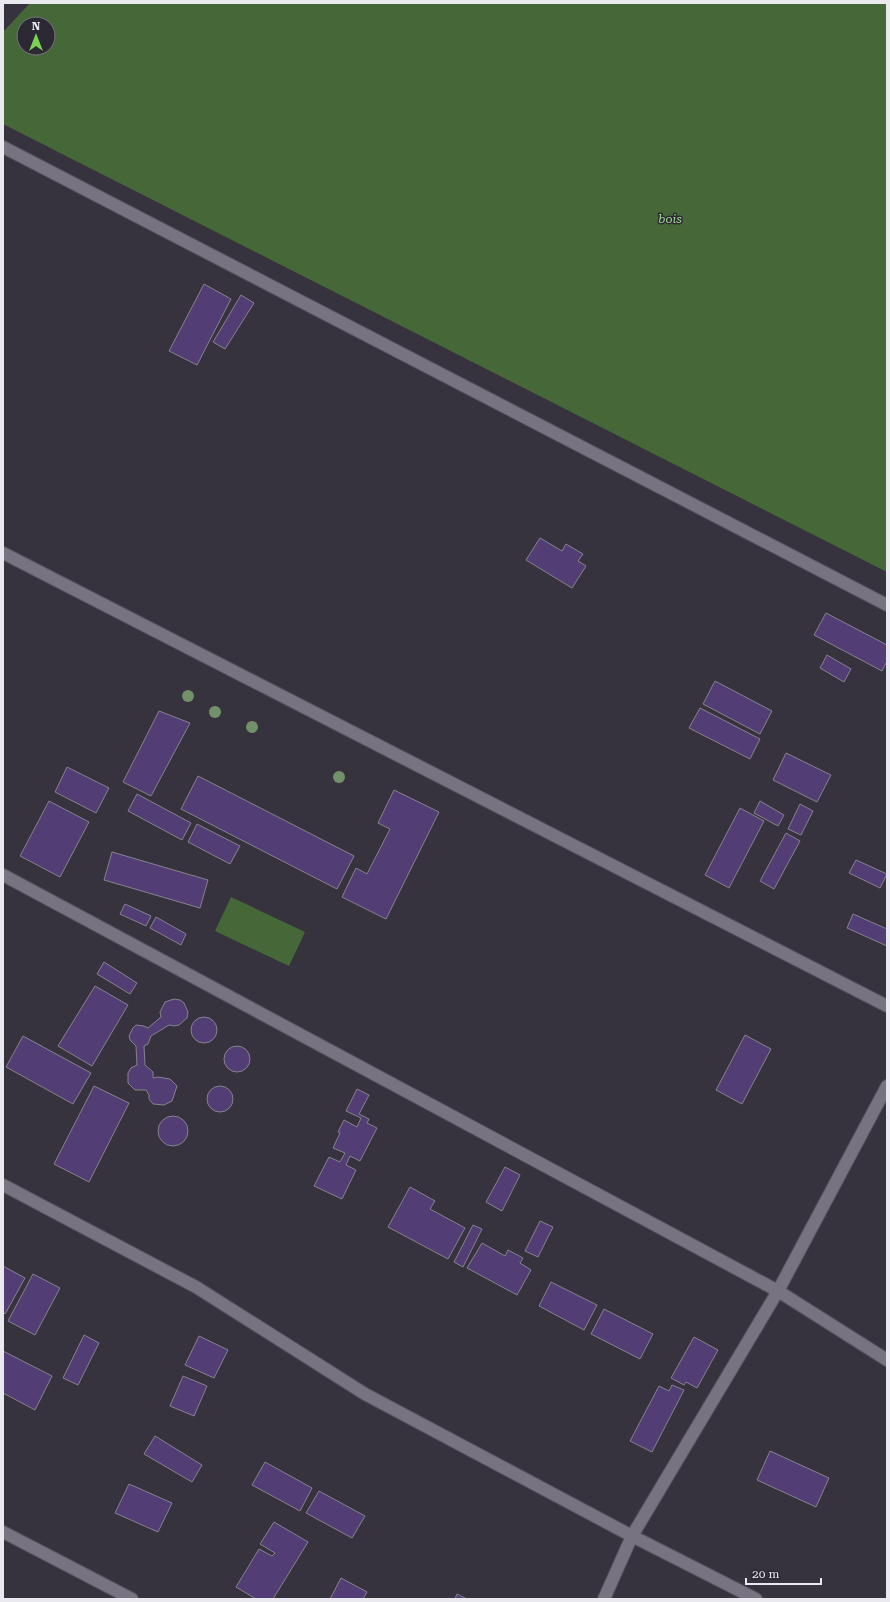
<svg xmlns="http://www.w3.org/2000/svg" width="890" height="1602" font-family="'Roboto Serif',serif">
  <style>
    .green { fill: #466838; fill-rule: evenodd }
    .building { fill: #523d75; stroke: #86828e }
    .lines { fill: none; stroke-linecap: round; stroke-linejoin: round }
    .street-casing { stroke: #53515a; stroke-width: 14 }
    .street { stroke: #777380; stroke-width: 12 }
    .tree { fill: #729069 }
    .labels { text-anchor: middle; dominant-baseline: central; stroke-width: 3; stroke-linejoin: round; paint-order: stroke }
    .park-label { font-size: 12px; font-style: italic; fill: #a3dc8c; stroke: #2d2934 }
  </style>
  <rect width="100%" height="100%" fill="#37333e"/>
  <path class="green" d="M30 3H887V572L3 124V32ZM24 24H48V48H24Z
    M231 897 305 932 289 966 215 931Z"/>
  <path class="building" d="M204 284 231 299 197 365 169 351Z
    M241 295 254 303 225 349 213 342Z
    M540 538 562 551 566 544 583 554 578 561 586 566 572 588 526 560Z
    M826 613 887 645V661L882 671 814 635Z
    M827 655 851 669 844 682 820 668Z
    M715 681 772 711 760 734 703 704Z
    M700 708 760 739 750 759 689 728Z
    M159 711 190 723 151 796 123 782Z
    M786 753 831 775 817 802 773 780Z
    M67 767 109 788 96 813 55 792Z
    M198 776 354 856 337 889 181 809Z
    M394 790 439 812 386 919 342 897 356 868 367 874 390 829 378 823Z
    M137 794 191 823 182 840 128 811Z
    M49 801 89 822 60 877 20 856Z
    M760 801 784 815 778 826 754 813Z
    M800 804 813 811 801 835 788 829Z
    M740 808 764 821 729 888 705 875Z
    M197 824 240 846 230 864 188 842Z
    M786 833 800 841 774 889 760 881Z
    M112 852 208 880 200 908 104 880Z
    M856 860 887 874 880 888 849 873Z
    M125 904 151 916 146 926 120 914Z
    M853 914 887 929V946L847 928Z
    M156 917 186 934 181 945 150 928Z
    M104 962 137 983 130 994 97 974Z
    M95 986 128 1005 92 1066 58 1046Z
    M174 999 180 1000 184 1003 188 1012 187 1018 179 1025 174 1026 169 1025 151 1036 148 1044 144 1046 145 1065 153 1072V1078L158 1077 170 1079 177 1086 172 1101 164 1105 153 1104 149 1099V1095L146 1090H135L128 1083V1073L131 1068 137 1065 136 1046 130 1040 129 1036 133 1028 136 1025 144 1026 148 1028 161 1017 160 1012 165 1002Z
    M191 1030a13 13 0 1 1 26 0a13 13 0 1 1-26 0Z
    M745 1035 771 1049 742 1104 716 1090Z
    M23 1036 91 1073 73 1104 6 1067Z
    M224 1059a13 13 0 1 1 26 0a13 13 0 1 1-26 0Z
    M94 1086 129 1103 89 1182 54 1164Z
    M207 1099a13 13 0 1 1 26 0a13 13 0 1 1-26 0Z
    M357 1089 369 1095 359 1114 369 1119 367 1123 377 1128 360 1161 350 1156 346 1165 356 1170 342 1199 314 1186 329 1157 340 1162 345 1153 333 1148 340 1133 338 1132 344 1120 357 1127 361 1118 346 1111Z
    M158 1131a15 15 0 1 1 30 0a15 15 0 1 1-30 0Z
    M505 1167 520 1175 502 1211 486 1202Z
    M410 1187 435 1201 430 1209 465 1228 448 1259 388 1227Z
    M540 1221 553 1227 538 1257 525 1251Z
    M473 1225 482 1229 463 1267 454 1262Z
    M482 1243 505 1256 508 1250 523 1258 520 1263 531 1270 517 1295 467 1268Z
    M3 1266 25 1278 5 1314 3 1312Z
    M33 1274 60 1288 35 1335 8 1321Z
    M551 1282 597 1305 584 1330 539 1306Z
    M604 1309 653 1334 640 1359 591 1334Z
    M84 1335 99 1343 78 1385 63 1378Z
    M199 1336 228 1350 214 1378 185 1365Z
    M694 1337 718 1350 697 1388 686 1382 684 1385 671 1378Z
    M3 1351 52 1376 35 1410 3 1393Z
    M183 1376 207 1386 194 1416 170 1406Z
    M672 1385 684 1390 652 1452 630 1441 659 1386 669 1391Z
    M155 1436 202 1465 192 1482 144 1454Z
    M770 1451 829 1478 816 1507 757 1480Z
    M265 1462 312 1488 300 1511 252 1485Z
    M129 1484 172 1503 158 1532 115 1513Z
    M319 1491 365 1516 352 1538 306 1513Z
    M274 1522 308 1542 273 1599H256L236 1587 259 1549 272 1556 275 1553 260 1544Z
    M341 1578 367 1592 363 1599H330Z
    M457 1594 467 1599H455Z"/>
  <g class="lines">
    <g class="street-casing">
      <path id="street" d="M3 147 887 605
        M3 553 887 1006
        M3 875 778 1291 887 1360
        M3 1185 196 1287 365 1394 632 1536 756 1599
        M3 1532 132 1599
        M604 1599 632 1536 778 1291 887 1086"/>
    </g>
    <use href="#street" class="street"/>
  </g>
  <g class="tree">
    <circle cx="188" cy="696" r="6"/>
    <circle cx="215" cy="712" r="6"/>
    <circle cx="252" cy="727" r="6"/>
    <circle cx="339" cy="777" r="6"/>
  </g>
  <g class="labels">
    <g class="park-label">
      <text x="670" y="219">bois</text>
    </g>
  </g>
  <rect width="890" height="1602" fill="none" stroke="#ebe9f0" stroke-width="8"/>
  <g transform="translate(36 36)"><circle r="19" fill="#2d2934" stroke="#79767f"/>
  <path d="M0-3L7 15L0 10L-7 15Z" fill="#7bd155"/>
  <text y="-6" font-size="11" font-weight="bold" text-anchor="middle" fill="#ebe9f0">N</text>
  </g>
  <path d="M746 1578v6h75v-6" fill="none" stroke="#ebe9f0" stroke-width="2"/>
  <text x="752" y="1578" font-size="12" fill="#ebe9f0" stroke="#2d2934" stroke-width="3" paint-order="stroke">20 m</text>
</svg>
